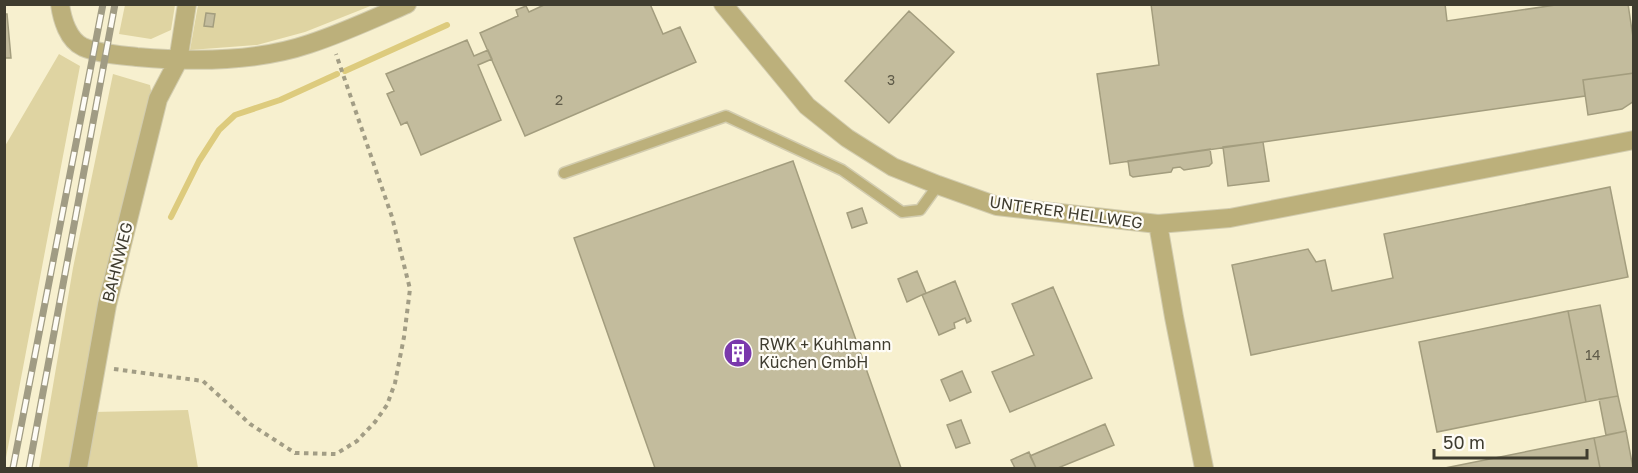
<svg xmlns="http://www.w3.org/2000/svg" width="1638" height="473" font-family="'Golos Text',sans-serif">
  <style>
    .green { fill: #dfd4a2 }
    .lines { fill: none; stroke-linecap: round; stroke-linejoin: round }
    .stream { stroke: #ddcb7d; stroke-width: 6 }
    .building { fill: #c3bc9d; stroke: #a39d7e; stroke-width: 1.5 }
    .lane-casing { stroke: #d2ccaf; stroke-width: 13 }
    .street-casing { stroke: #d2ccaf; stroke-width: 20 }
    .path { stroke: #a29d85; stroke-width: 4; stroke-dasharray: 4.5 4.5; stroke-linecap: butt }
    .lane { stroke: #bcb07b; stroke-width: 10 }
    .street { stroke: #bcb07b; stroke-width: 18 }
    .rail-casing { stroke: #a19c84; stroke-width: 7 }
    .rail { stroke: #fefcf6; stroke-width: 4.5; stroke-dasharray: 14; stroke-linecap: butt }
    .labels { text-anchor: middle; dominant-baseline: central; stroke-width: 4.5; stroke-linejoin: round; paint-order: stroke }
    .number-label { font-size: 14px; fill: #605c4a }
    .street-label { font-size: 16px; fill: #3f3c2f; stroke: #fefcf6 }
    .poi-label { font-size: 16px; fill: #3f3c2f; stroke: #fefcf6; text-anchor: start }
  </style>
  <rect width="100%" height="100%" fill="#f7f0cf"/>
  <path class="green" d="M125 5H175L171 30 151 39 119 34Z
    M198 5H373L305 32 257 45 190 50Z
    M59 54 80 66 5 463V146Z
    M113 74 150 85 152 96 70 468H39L73 268Z
    M188 410 198 468H83L93 412Z"/>
  <g class="lines">
    <path class="stream" d="M345 71 447 25
      M171 217 199 161 219 130 235 115 280 100 337 74"/>
  </g>
  <path class="building" d="M546 4H650L663 34 680 27 696 62 525 136 480 33 518 16 516 10 526 6 529 12Z
    M1151 4H1445L1447 21 1562 4H1628L1634 44V73L1583 80 1585 96 1110 164 1097 74 1159 65Z
    M909 11 954 52 889 123 845 81Z
    M206 13 215 14 213 27 204 26Z
    M4 14H7L11 58H4Z
    M467 40 474 56 488 50 492 59 478 65 501 120 421 155 407 122 401 125 387 94 394 91 386 74Z
    M1634 73V101L1622 109 1588 115 1583 80Z
    M1263 142 1269 181 1228 186 1223 147Z
    M1210 149 1212 163 1209 166 1184 170 1180 167 1173 168 1171 172 1133 177 1130 175 1128 161Z
    M793 161 901 468H655L574 238Z
    M1610 187 1628 277 1251 355 1232 265 1308 249 1316 262 1325 260 1332 291 1393 278 1384 234Z
    M862 208 867 223 852 228 847 213Z
    M917 271 926 293 907 302 898 279Z
    M955 281 971 321 967 323 965 318 954 323 955 328 939 335 922 295Z
    M1053 287 1092 378 1010 412 992 372 1034 355 1012 304Z
    M1600 305 1618 396 1586 402 1568 311Z
    M1568 311 1586 402 1437 432 1419 342Z
    M962 371 971 392 950 401 941 380Z
    M1618 396 1626 431 1606 435 1599 399Z
    M961 420 970 443 956 448 947 425Z
    M1105 424 1114 445 1058 468H1036L1030 456Z
    M1626 431 1633 468H1600L1594 438Z
    M1594 438 1600 468H1445Z
    M1029 452 1036 468H1015L1011 460Z"/>
  <g class="lines">
    <g class="lane-casing">
      <path id="lane" d="M564 173 726 116 842 170 902 212 920 210 938 185"/>
    </g>
    <g class="street-casing">
      <path id="street" d="M60 4C62 19 68 40 83 47 99 54 120 55 137 57 193 62 256 62 309 44 343 33 375 18 407 4
        M723 4 807 106 847 138 893 167 938 185 997 206 1158 224 1230 218 1634 140
        M1158 224 1174 317 1204 468
        M78 468 107 305 158 99 178 61 187 4"/>
    </g>
    <path class="path" d="M114 369 203 381 250 424 295 453 336 454 357 441 375 422 387 405 395 383 404 337 410 289 392 217 336 54"/>
    <use href="#lane" class="lane"/>
    <use href="#street" class="street"/>
    <g class="rail-casing">
      <path id="rail" d="M13 468 103 4
        M29 468 115 4"/>
    </g>
    <use href="#rail" class="rail"/>
  </g>
  <defs>
    <g id="building-disc" transform="scale(1.5)"><circle r="9.5" fill="#7a38ac" stroke="#fefcf6"/><path d="M-4-6H4V6H1V3H-1V6H-4ZM-2.5-4.3h1.7v1.8h-1.7ZM.8-4.3h1.7v1.8H.8ZM-2.5-1h1.7V.8h-1.7ZM.8-1h1.7V.8H.8Z" fill="#fff"/></g>
  </defs>
  <g fill-rule="evenodd">
    <use href="#building-disc" x="738" y="353"/>
  </g>
  <g class="labels">
    <g class="number-label">
      <text x="891" y="79">3</text>
      <text x="559" y="99">2</text>
      <text x="1593" y="354">14</text>
    </g>
    <g class="street-label">
      <text transform="translate(1066 212) rotate(8)">UNTERER HELLWEG</text>
      <text transform="translate(117 262) rotate(-76)">BAHNWEG</text>
    </g>
    <g class="poi-label">
      <text x="759" y="344">RWK + Kuhlmann<tspan x="759" dy="18">Küchen GmbH</tspan></text>
    </g>
  </g>
  <rect width="1638" height="473" fill="none" stroke="#3f3c2f" stroke-width="12"/>
  <path d="M1434 449v9h153v-9" fill="none" stroke="#3f3c2f" stroke-width="3"/>
  <text x="1443" y="449" font-size="18" fill="#3f3c2f" stroke="#fefcf6" stroke-width="4.5" paint-order="stroke">50 m</text>
</svg>
